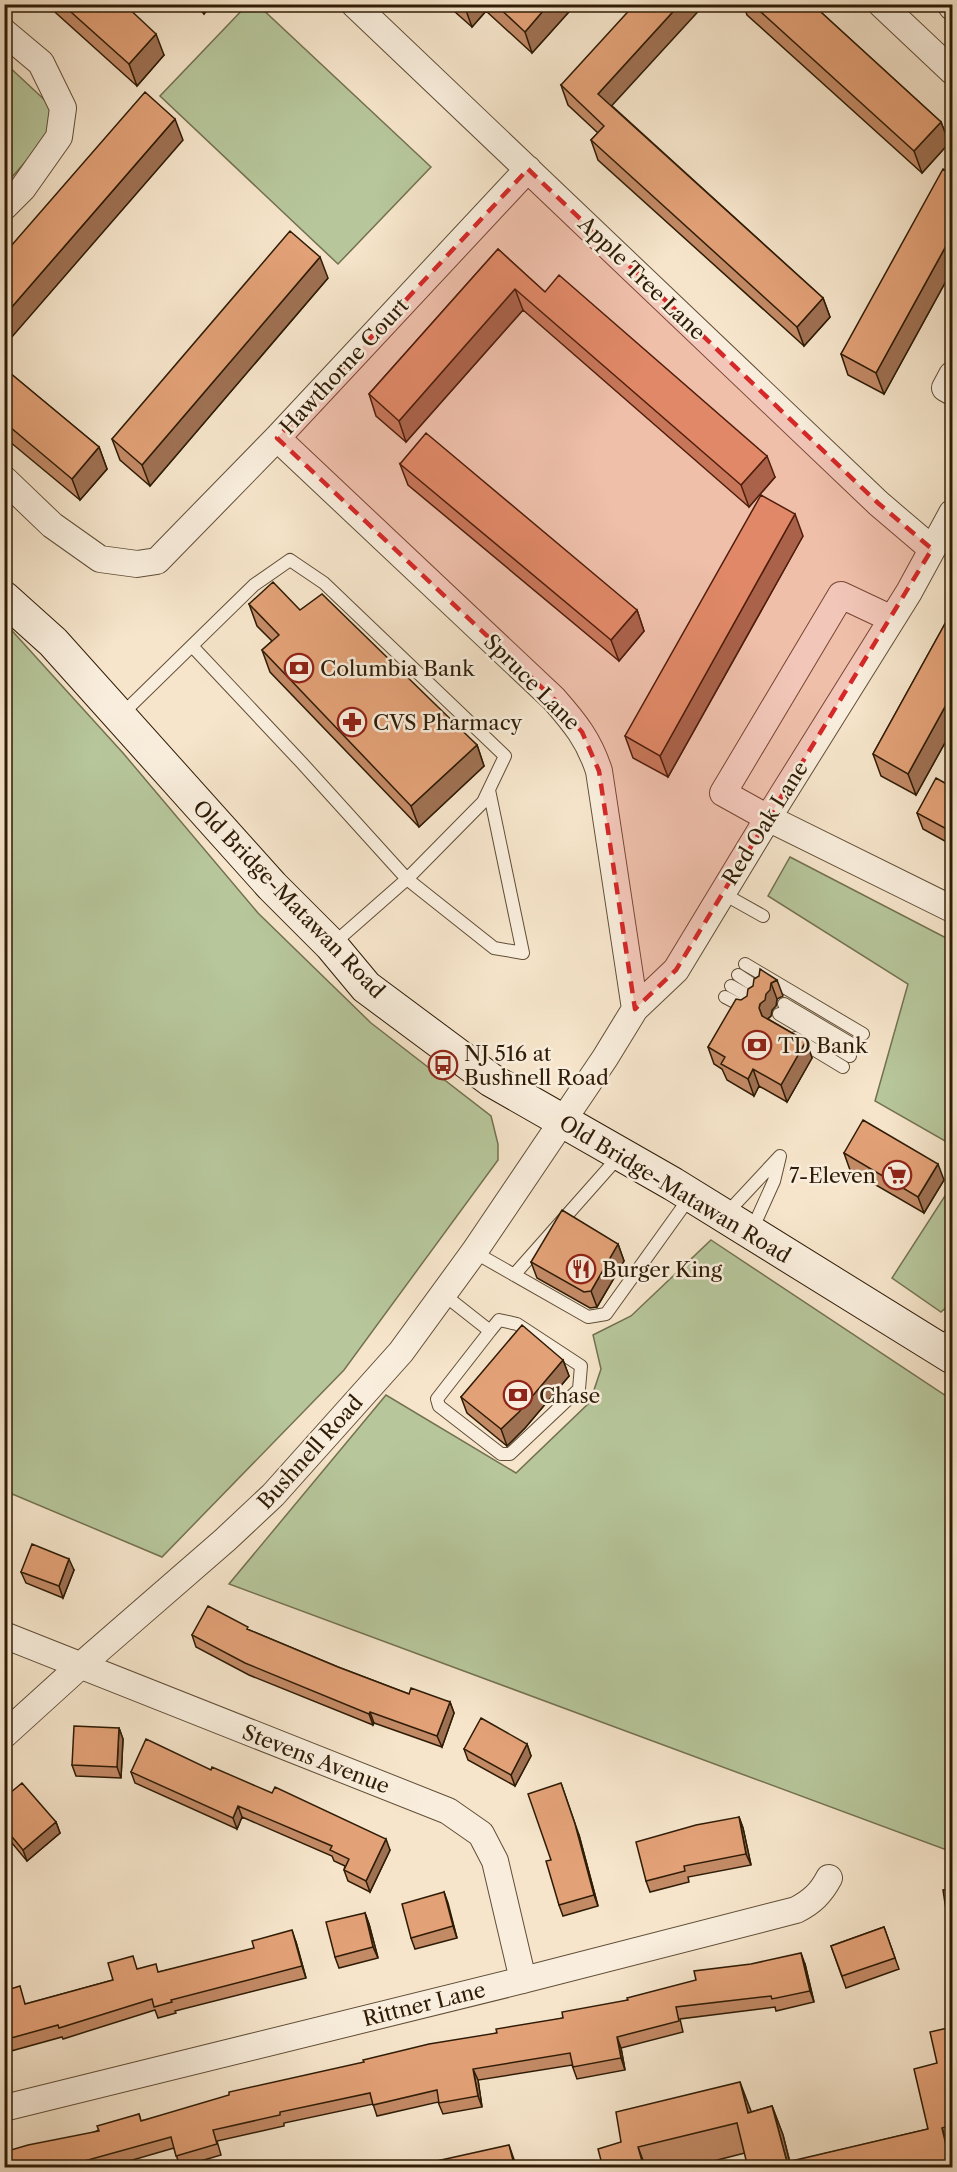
<svg xmlns="http://www.w3.org/2000/svg" width="957" height="2172" font-family="'Libre Caslon Text',serif">
  <style>
    .green { fill: #b7c69b; stroke: #737150; stroke-width: 1.5 }
    .lines { fill: none; stroke-linecap: round; stroke-linejoin: round }
    .service-casing { stroke: #614e37; stroke-width: 14 }
    .minor-casing { stroke: #614e37; stroke-width: 28 }
    .secondary-casing { stroke: #2f1c06; stroke-width: 35 }
    .service { stroke: #f9eedd; stroke-width: 12 }
    .minor { stroke: #f9eedd; stroke-width: 26 }
    .secondary { stroke: #f9eedd; stroke-width: 33 }
    .wall { fill: #c38a66; stroke: #2f1c06; stroke-width: 1.5 }
    .shaded-wall { fill: #9f7153; stroke: #2f1c06; stroke-width: 1.5 }
    .building { fill: #e3a177; stroke: #2f1c06; stroke-width: 1.5 }
    .marked { fill: #d62828; fill-opacity: 0.2; stroke: #d62828; stroke-width: 4.5; stroke-dasharray: 12 8; stroke-linejoin: round }
    .labels { text-anchor: middle; dominant-baseline: central; stroke-width: 5; stroke-linejoin: round; paint-order: stroke }
    .street-label { font-size: 21px; fill: #2f1c06; stroke: #f9eedd }
    .poi-label { font-size: 21px; fill: #2f1c06; stroke: #f9eedd; text-anchor: start }
  </style>
  <rect width="100%" height="100%" fill="#f6e5cb"/>
  <filter id="stains"><feTurbulence type="fractalNoise" baseFrequency=".00333" numOctaves="4"/><feColorMatrix values="0 0 0 0 .2 0 0 0 0 .09 0 0 0 0 .02 0 0 0 .5 -.17"/></filter>
  <radialGradient id="worn" r=".72"><stop offset=".6" stop-color="#630" stop-opacity="0"/><stop offset="1" stop-color="#630" stop-opacity=".3"/></radialGradient>
  <path class="green" d="M247 5H258L431 167 338 264 160 96Z
    M5 63 64 118 5 185Z
    M5 623 123 753 258 913 371 1023 491 1116 498 1144V1160L344 1370 162 1557 5 1491Z
    M790 857 952 941V1145L875 1101 908 984 768 896Z
    M952 1185V1302L941 1312 892 1278Z
    M711 1240 952 1400V1852L229 1584 386 1395 516 1473 590 1402 601 1369 593 1335 631 1316Z"/>
  <g class="lines">
    <g class="service-casing">
      <path id="service" d="M192 646 301 762 407 879 494 948 523 953 489 790
        M120 716 254 585 290 560 324 583 505 756 483 802 407 879 333 944
        M722 893 763 916
        M745 964 863 1034
        M738 975 758 988
        M731 986 752 998
        M725 997 746 1008
        M784 1004 855 1046
        M779 1014 850 1056
        M795 1038 843 1067
        M726 1214 780 1156 774 1181 751 1232
        M474 1252 588 1317 606 1314 690 1197
        M514 1275 621 1154
        M443 1294 490 1331 437 1399 439 1406 501 1454H510L579 1389 581 1366 517 1324 499 1320 490 1331
        M939 1347 952 1332"/>
    </g>
    <g class="minor-casing">
      <path id="minor" d="M354 4 878 503 932 549
        M881 4 952 71
        M950 4 952 7
        M4 32 41 63 63 108 59 137 23 188 4 207
        M952 375 945 388 952 392
        M277 438 554 699C575 723 589 740 599 771L635 1009
        M4 479 52 525 100 559 137 564 157 561 277 438 528 169
        M892 619 841 595 723 793 768 818 952 909
        M4 1635 448 1811 481 1834 495 1861 523 1980
        M4 1735 80 1666 225 1540 273 1495 401 1352 474 1252 605 1058 635 1009 676 970 768 818 909 592 952 513
        M4 2108 523 1980 796 1910C812 1902 821 1893 829 1878"/>
    </g>
    <g class="secondary-casing">
      <path id="secondary" d="M4 598 53 642 272 886 331 945 366 987 491 1080 673 1184 952 1357"/>
    </g>
    <use href="#service" class="service"/>
    <use href="#minor" class="minor"/>
    <use href="#secondary" class="secondary"/>
  </g>
  <path class="wall" d="M46 4H124L164 55 137 86Z
    M194 4H212L204 14Z
    M446 4H576L532 53 486 11 472 27Z
    M743 4H812L941 122 949 143 922 173 747 15Z
    M561 85 612 106 823 298 830 317 804 346 598 160 591 140 598 133 568 105Z
    M952 174V270L884 394 848 375 841 354Z
    M498 249 545 292 775 477 749 507 523 310 406 442 376 416 369 394Z
    M328 278 150 486 120 460 112 439Z
    M4 368 99 447 107 469 80 500 4 437Z
    M400 464 637 610 644 631 619 661 408 485Z
    M803 536 668 777 633 758 625 736Z
    M249 604 300 610 477 745 484 766 419 827 270 672 262 650 272 641 257 626Z
    M952 611V730L916 795 881 776 873 754Z
    M952 787V845L923 829 917 813Z
    M777 980 783 996 777 999 776 1006 772 1010 771 1016 768 1019 806 1041 812 1058 787 1102 759 1086 754 1096 727 1080 722 1069 714 1064 708 1047 741 1000Z
    M844 1153 944 1180 924 1213 850 1170Z
    M618 1244 624 1261 597 1307 590 1308 537 1278 531 1262Z
    M563 1360 569 1376 525 1428 507 1446 467 1413 461 1397Z
    M74 1570 63 1598 26 1583 21 1572Z
    M249 1630 338 1667 409 1694 450 1702 454 1713 442 1747 374 1723 373 1725 249 1675 196 1647 192 1635Z
    M119 1728 123 1739 121 1778 76 1776 72 1765Z
    M527 1744 531 1756 515 1786 468 1760 464 1749Z
    M211 1770 390 1850 370 1892 348 1881 344 1870 345 1866 334 1861 332 1856 242 1817 237 1829 135 1783 131 1772Z
    M4 1798 56 1822 60 1833 27 1861 12 1843 4 1851Z
    M739 1817 743 1828 751 1865 688 1877 689 1882 650 1892 646 1881Z
    M579 1835 598 1906 563 1916 559 1905 551 1860Z
    M444 1892 457 1938 415 1949 411 1938Z
    M365 1913 369 1924 378 1958 339 1968 335 1957Z
    M884 1927 899 1969 846 1988 831 1946Z
    M296 1942 306 1978 175 2011 176 2013 158 2018 155 2010 63 2039 62 2037 4 2053V1991L26 2004 113 1980 138 1969 159 1972Z
    M805 1964 814 2002 776 2011 775 2007 680 2019 683 2032 621 2048 625 2070 577 2079 572 2065 478 2080 482 2107 443 2114 438 2102 377 2116 373 2104 284 2123V2126L217 2141 221 2155 180 2167 174 2148 105 2168H4L139 2114 141 2121 497 2033 563 2018 628 2000Z
    M952 2027V2168H748L745 2153 686 2168H603L621 2142 751 2112 772 2106 783 2135 790 2162 928 2129 937 2063Z"/>
  <path class="shaded-wall" d="M200 4H212L204 14Z
    M465 4H483L486 11 472 27 464 5Z
    M549 4H576L532 53 525 32Z
    M680 4H705L605 113 598 94Z
    M156 34 164 55 137 86 129 64Z
    M175 119 183 140 4 346V316Z
    M941 122 949 143 922 173 914 151Z
    M952 235V270L884 394 876 373Z
    M320 257 328 278 150 486 142 465Z
    M515 289 523 310 406 442 399 421Z
    M823 298 830 317 804 346 797 327Z
    M99 447 107 469 80 500 72 479Z
    M767 456 775 477 749 507 741 485Z
    M795 514 803 536 668 777 660 756Z
    M637 610 644 631 619 661 611 640Z
    M952 694V730L916 795 908 774Z
    M477 745 484 766 419 827 411 806Z
    M771 983 777 999 776 1006 772 1010 771 1016 766 1020 765 1024 759 1008 760 1004Z
    M806 1041 812 1058 787 1102 781 1085Z
    M753 1069 759 1086 754 1096 748 1079Z
    M938 1164 944 1180 924 1213 918 1197Z
    M618 1244 624 1261 597 1307 591 1291Z
    M563 1360 569 1376 525 1428 507 1446 501 1429Z
    M69 1559 74 1570 63 1598 59 1586Z
    M450 1702 454 1713 442 1747 437 1736Z
    M370 1712 374 1723 373 1725 369 1714Z
    M119 1728 123 1739 121 1778 117 1767Z
    M527 1744 531 1756 515 1786 511 1775Z
    M561 1783 579 1835 598 1906 594 1895Z
    M238 1806 242 1817 237 1829 233 1818Z
    M739 1817 743 1828 751 1865 746 1854Z
    M56 1822 60 1833 27 1861 23 1850Z
    M8 1832 12 1843 4 1851V1835Z
    M386 1839 390 1850 370 1892 366 1881Z
    M444 1892 448 1903 457 1938 453 1926Z
    M365 1913 369 1924 378 1958 373 1947Z
    M292 1930 296 1942 306 1978 302 1966Z
    M801 1953 805 1964 814 2002 810 1991Z
    M617 2037 621 2048 625 2070 621 2058Z
    M473 2069 478 2080 482 2107 478 2096Z
    M740 2082 751 2111 759 2142 748 2113Z
    M772 2106 783 2135 791 2168 787 2162Z
    M942 2128 952 2157V2168L951 2166Z
    M509 2145 517 2168H515Z
    M638 2147 646 2168H644Z"/>
  <path class="building" d="M62 4H124L156 34 129 64Z
    M495 4H549L525 32Z
    M635 4H680L598 94 823 298 797 327 591 140 604 126 561 85Z
    M752 4H812L941 122 914 151Z
    M145 92 175 119 4 316V254Z
    M943 169 952 174V235L876 373 841 354Z
    M290 231 320 257 142 465 112 439Z
    M498 249 545 292 559 275 767 456 741 485 515 289 399 421 369 394Z
    M4 368 99 447 72 479 4 422Z
    M426 433 637 610 611 640 400 464Z
    M761 495 795 514 660 756 625 736Z
    M273 582 300 610 322 594 477 745 411 806 262 650 279 635 249 604Z
    M952 611V694L908 774 873 754Z
    M936 778 952 787V832L917 813Z
    M760 969 777 980 771 983 770 990 766 994 765 1000 760 1004 759 1008 762 1016 806 1041 781 1085 753 1069 748 1079 721 1064 725 1057 708 1047 736 999 741 1000 747 996 748 989 753 986 754 979 759 976Z
    M863 1120 938 1164 918 1197 844 1153Z
    M562 1210 618 1244 591 1291 584 1292 531 1262Z
    M522 1325 563 1360 519 1412 501 1429 461 1397Z
    M32 1544 69 1559 59 1586 21 1572Z
    M208 1606 248 1627 247 1629 338 1667 409 1694 411 1688 450 1702 437 1736 370 1712 369 1714 245 1663 192 1635Z
    M481 1718 527 1744 511 1775 464 1749Z
    M74 1726 119 1728 117 1767 72 1765Z
    M146 1739 211 1770 212 1767 272 1793 275 1787 386 1839 366 1881 344 1870 349 1859 330 1850 332 1846 238 1806 233 1818 131 1772Z
    M22 1783 56 1822 23 1850 8 1832 4 1835V1798Z
    M561 1783 575 1824 594 1895 559 1905 546 1861 551 1860 528 1794Z
    M739 1817 746 1854 684 1866 685 1871 646 1881 636 1842 696 1825Z
    M952 1889V1949L943 1890Z
    M444 1892 453 1926 411 1938 402 1904Z
    M365 1913 373 1947 335 1957 326 1922Z
    M884 1927 895 1958 842 1976 831 1946Z
    M292 1930 302 1966 171 2000 172 2002 154 2007 152 1999 59 2028 58 2025 4 2040V1991L20 1986 25 2004 113 1980 108 1963 133 1956 137 1969 156 1964 158 1972 254 1948 252 1941Z
    M801 1953 810 1991 772 1999 771 1996 676 2007 679 2021 617 2037 621 2058 573 2067 570 2053 473 2069 478 2096 439 2103 437 2090 373 2105 370 2093 280 2112V2115L213 2130 217 2144 176 2156 171 2137 77 2163 78 2168H4V2152L28 2145 99 2131 97 2126 139 2114 141 2121 229 2095V2092L364 2062 363 2060 429 2044 497 2033 496 2029 563 2018 562 2012 628 2000 627 1998 696 1980 694 1971 751 1964Z
    M952 2027V2068H951L952 2076V2125L942 2128 951 2166 945 2168H748L737 2123 638 2147 644 2168H603L598 2149 621 2142 616 2112 740 2082 748 2113 772 2106 787 2162 928 2129 914 2069 937 2063 930 2032Z
    M509 2145 515 2168H405Z"/>
  <path class="marked" d="M528 169 878 503 932 549 676 970 635 1009 599 771 582 732 554 699 277 438Z"/>
  <defs>
    <g id="bank-ring" transform="scale(1.5)"><circle r="9.5" fill="#f9eedd" stroke="#8f2418" stroke-width="1.5"/><path d="M-6-4H6V4H-6ZM0-2.3a2.3 2.3 0 1 0 0 4.6a2.3 2.3 0 1 0 0-4.6Z" fill="#8f2418"/></g>
    <g id="pharmacy-ring" transform="scale(1.5)"><circle r="9.5" fill="#f9eedd" stroke="#8f2418" stroke-width="1.5"/><path d="M-2-6h4v4h4v4h-4v4h-4v-4h-4v-4h4Z" fill="#8f2418"/></g>
    <g id="bus-ring" transform="scale(1.5)"><circle r="9.5" fill="#f9eedd" stroke="#8f2418" stroke-width="1.5"/><path d="M-5-6H5V4H4V6H2V4H-2V6H-4V4H-5ZM-3.5-4V0h7V-4ZM-3.5 1.2v1.5H-2V1.2ZM2 1.2v1.5H3.5V1.2Z" fill="#8f2418"/></g>
    <g id="supermarket-ring" transform="scale(1.5)"><circle r="9.5" fill="#f9eedd" stroke="#8f2418" stroke-width="1.5"/><path d="M-6-5.5h2.5l.6 2H6L4.5 2H-2.5L-4.4-4H-6ZM-1.5 3.2a1.3 1.3 0 1 0 .1 0ZM3 3.2a1.3 1.3 0 1 0 .1 0Z" fill="#8f2418"/></g>
    <g id="restaurant-ring" transform="scale(1.5)"><circle r="9.5" fill="#f9eedd" stroke="#8f2418" stroke-width="1.5"/><path d="M-5-6h1v4h1v-4h1v4h1v-4h1v5L-1.5 .5V6h-2V.5L-5-1ZM5-6V6H3V1.5H1.5Q1.5-4 5-6Z" fill="#8f2418"/></g>
  </defs>
  <g fill-rule="evenodd">
    <use href="#bank-ring" x="299" y="668"/>
    <use href="#pharmacy-ring" x="352" y="722"/>
    <use href="#bank-ring" x="757" y="1045"/>
    <use href="#bus-ring" x="443" y="1065"/>
    <use href="#supermarket-ring" x="897" y="1175"/>
    <use href="#restaurant-ring" x="581" y="1269"/>
    <use href="#bank-ring" x="518" y="1395"/>
  </g>
  <g class="labels">
    <g class="street-label">
      <text transform="translate(642 278) rotate(44)">Apple Tree Lane</text>
      <text transform="translate(344 366) rotate(-47)">Hawthorne Court</text>
      <text transform="translate(532 682) rotate(45)">Spruce Lane</text>
      <text transform="translate(765 823) rotate(-58)">Red Oak Lane</text>
      <text transform="translate(289 899) rotate(46)">Old Bridge-Matawan Road</text>
      <text transform="translate(675 1189) rotate(31)">Old Bridge-Matawan Road</text>
      <text transform="translate(310 1452) rotate(-48)">Bushnell Road</text>
      <text transform="translate(316 1759) rotate(21)">Stevens Avenue</text>
      <text transform="translate(424 2004) rotate(-14)">Rittner Lane</text>
    </g>
    <g class="poi-label">
      <text x="320" y="668">Columbia Bank</text>
      <text x="373" y="722">CVS Pharmacy</text>
      <text x="778" y="1045">TD Bank</text>
      <text x="464" y="1053">NJ 516 at<tspan x="464" dy="24">Bushnell Road</tspan></text>
      <text x="876" y="1175" text-anchor="end">7-Eleven</text>
      <text x="602" y="1269">Burger King</text>
      <text x="539" y="1395">Chase</text>
    </g>
  </g>
  <rect width="957" height="2172" fill="none" stroke="#f6e5cb" stroke-width="24"/>
  <rect x="6" y="6" width="945" height="2160" fill="none" stroke="#2f1c06" stroke-width="3"/>
  <rect x="12" y="12" width="933" height="2148" fill="none" stroke="#2f1c06" stroke-width="1.5"/>
  <rect width="100%" height="100%" filter="url(#stains)"/>
  <rect width="100%" height="100%" fill="url(#worn)"/>
</svg>
